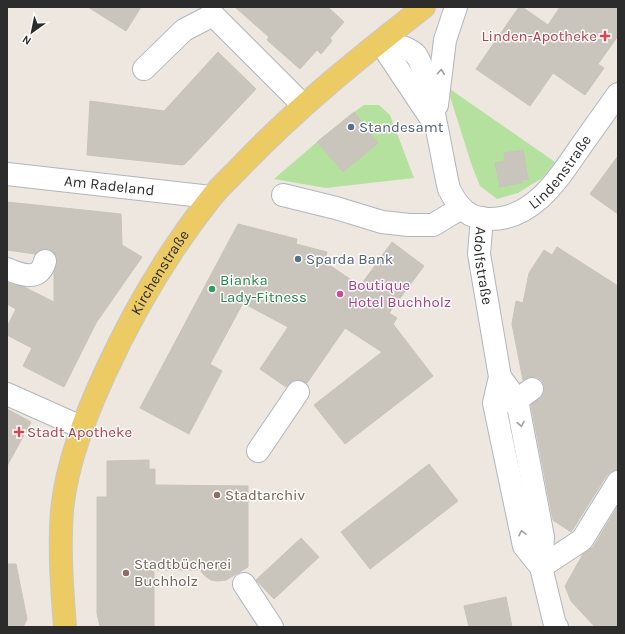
<svg xmlns="http://www.w3.org/2000/svg" width="625" height="634" font-family="Karla,sans-serif">
  <style>
    .green { fill: #b5e19e }
    .building { fill: #c9c5bd; stroke: #c9c3b8 }
    .lines { fill: none; stroke-linecap: round; stroke-linejoin: round }
    .minor-casing { stroke: #b2b5bf; stroke-width: 24 }
    .major-casing { stroke: #c8c8c8; stroke-width: 24 }
    .minor { stroke: #fff; stroke-width: 22 }
    .major { stroke: #eccb65; stroke-width: 22 }
    .oneway { stroke: #a0a0a0 }
    .health-dot { fill: #e0444e; stroke: #fff; stroke-width: 1.5 }
    .service-dot { fill: #5c6f8a; stroke: #fff; stroke-width: 1.5 }
    .leisure-dot { fill: #2e9e5b; stroke: #fff; stroke-width: 1.5 }
    .hotel-dot { fill: #d1479c; stroke: #fff; stroke-width: 1.5 }
    .education-dot { fill: #8d6e63; stroke: #fff; stroke-width: 1.5 }
    .labels { text-anchor: middle; dominant-baseline: central; stroke-width: 3; stroke-linejoin: round; paint-order: stroke }
    .health-label { font-size: 15px; fill: #be3a42; stroke: #fff; text-anchor: end }
    .service-label { font-size: 15px; fill: #4e5e75; stroke: #fff; text-anchor: start }
    .street-label { font-size: 15px; fill: #2c2c2c; stroke: #fff }
    .leisure-label { font-size: 15px; fill: #27864d; stroke: #fff; text-anchor: start }
    .hotel-label { font-size: 15px; fill: #b23c85; stroke: #fff; text-anchor: start }
    .education-label { font-size: 15px; fill: #785e54; stroke: #fff; text-anchor: start }
  </style>
  <rect width="100%" height="100%" fill="#ede7df"/>
  <path class="green" d="M447 87 555 162 542 178 518 193 497 199 480 186 472 166Z
    M364 105H379L390 115 414 178 326 188 274 179 317 142 343 172 378 143 354 112Z"/>
  <path class="building" d="M88 7H141L126 31Z
    M235 7H328L344 22 330 38 332 41 321 54 317 50 300 69 267 40 269 37Z
    M519 7H522L548 25 560 7H618V36L598 64 604 68 585 95 553 73 530 106 476 69Z
    M218 52 256 89 185 164 182 165 87 155 90 101 164 111Z
    M354 112 378 143 343 172 317 142Z
    M523 150 528 179 521 180 522 183 500 187 495 163 505 161 504 153Z
    M618 156V214L590 194Z
    M7 202 121 214 122 245 142 257 96 323 64 387 23 366 32 348 7 335V327L16 309 7 304V283L24 287 54 302V272L57 259 54 253 49 249H43L35 254 7 250Z
    M238 224 297 239 296 244 327 252 325 262 360 286 392 242 424 266 389 313 397 318 393 324 433 376 345 444 314 405 382 352 345 328 307 383 299 380 292 381 286 387 260 369 288 327 243 303 210 364 222 371 189 434 140 408Z
    M557 247 618 286V470L612 471 607 475 571 532 553 520 531 405 543 394 544 387 542 381 537 377H530L523 380 512 324 516 301 523 303 529 273 544 250 552 255Z
    M7 409 31 422 7 466Z
    M149 460V469H155V485L248 486V567L226 580 218 581 211 580 205 576 200 570H154V627H100L97 613V497H107V461Z
    M429 464 458 501 370 569 341 532Z
    M618 506V627H595L571 601 565 586 583 554 593 547Z
    M301 538 319 557 274 599 256 580Z
    M7 564H16L27 619 23 627H7Z
    M506 597 512 627H469L464 606Z"/>
  <g class="lines">
    <g class="minor-casing">
      <g id="minor">
        <path id="s1" d="M380 42C392 44 406 46 415 54 428 65 443 166 449 189 458 207 468 219 490 219 534 219 559 178 581 146 593 129 606 111 618 94"/>
        <path d="M380 42 430 117"/>
        <path d="M144 69 184 30 213 15 303 105"/>
        <path d="M437 105 445 40 456 7"/>
        <path id="s2" d="M7 174 211 197"/>
        <path d="M283 195 336 208 382 222 409 225H433L461 208"/>
        <path id="s3" d="M482 218 479 254 500 377 494 403 524 546 541 567"/>
        <path d="M7 269C21 275 40 282 45 261"/>
        <path d="M500 377 517 400 543 537 541 567 555 625 557 627"/>
        <path d="M7 394 81 427"/>
        <path d="M503 402 517 400 532 389"/>
        <path d="M258 451 298 392"/>
        <path d="M541 567 582 540 618 482"/>
        <path d="M244 584 272 627"/>
      </g>
    </g>
    <g class="major-casing">
      <g id="major">
        <path id="s4" d="M65 627C62 588 59 549 62 510 67 462 85 417 105 373 133 312 168 252 210 199 220 186 233 175 244 163 299 106 361 56 424 7"/>
      </g>
    </g>
    <use href="#minor" class="minor"/>
    <use href="#major" class="major"/>
  </g>
  <defs><path id="oneway-chevron" d="M-2-3.5L2.5 0L-2 3.5" fill="none" stroke-width="1.6" stroke-linecap="round" stroke-linejoin="round"/></defs>
  <g class="oneway">
    <use href="#oneway-chevron" transform="translate(441 72) rotate(-85)"/>
    <use href="#oneway-chevron" transform="translate(521 424) rotate(79)"/>
    <use href="#oneway-chevron" transform="translate(522 533) rotate(-102)"/>
  </g>
  <g class="health-dot">
    <path d="M603 30h4v4h4v4h-4v4h-4v-4h-4v-4h4z"/>
    <path d="M17 426h4v4h4v4h-4v4h-4v-4h-4v-4h4z"/>
  </g>
  <g class="service-dot">
    <circle cx="351" cy="127" r="4"/>
    <circle cx="298" cy="259" r="4"/>
  </g>
  <circle class="leisure-dot" cx="212" cy="289" r="4"/>
  <circle class="hotel-dot" cx="340" cy="294" r="4"/>
  <g class="education-dot">
    <circle cx="217" cy="495" r="4"/>
    <circle cx="126" cy="573" r="4"/>
  </g>
  <g class="labels">
    <g class="health-label">
      <text x="597" y="36">Linden-Apotheke</text>
      <text x="27" y="432" text-anchor="start">Stadt Apotheke</text>
    </g>
    <g class="service-label">
      <text x="359" y="127">Standesamt</text>
      <text x="306" y="259">Sparda Bank</text>
    </g>
    <g class="street-label">
      <text stroke="none"><textPath href="#s1" startOffset="320">Lindenstraße</textPath></text>
      <text stroke="none"><textPath href="#s2" startOffset="103">Am Radeland</textPath></text>
      <text stroke="none"><textPath href="#s3" startOffset="48">Adolfstraße</textPath></text>
      <text stroke="none"><textPath href="#s4" startOffset="376">Kirchenstraße</textPath></text>
    </g>
    <g class="leisure-label">
      <text x="220" y="280">Bianka<tspan x="220" dy="17">Lady-Fitness</tspan></text>
    </g>
    <g class="hotel-label">
      <text x="348" y="285">Boutique<tspan x="348" dy="17">Hotel Buchholz</tspan></text>
    </g>
    <g class="education-label">
      <text x="225" y="495">Stadtarchiv</text>
      <text x="134" y="564">Stadtbücherei<tspan x="134" dy="17">Buchholz</tspan></text>
    </g>
  </g>
  <rect width="625" height="634" fill="none" stroke="#2c2c2c" stroke-width="16"/>
  <g transform="translate(32 32) rotate(213)" stroke="#ffffff" stroke-width="3" paint-order="stroke">
  <path d="M0-3L7 15L0 10L-7 15Z" fill="#2c2c2c"/>
  <text y="-6" font-size="11" font-weight="bold" text-anchor="middle" fill="#2c2c2c">N</text>
  </g>
</svg>
